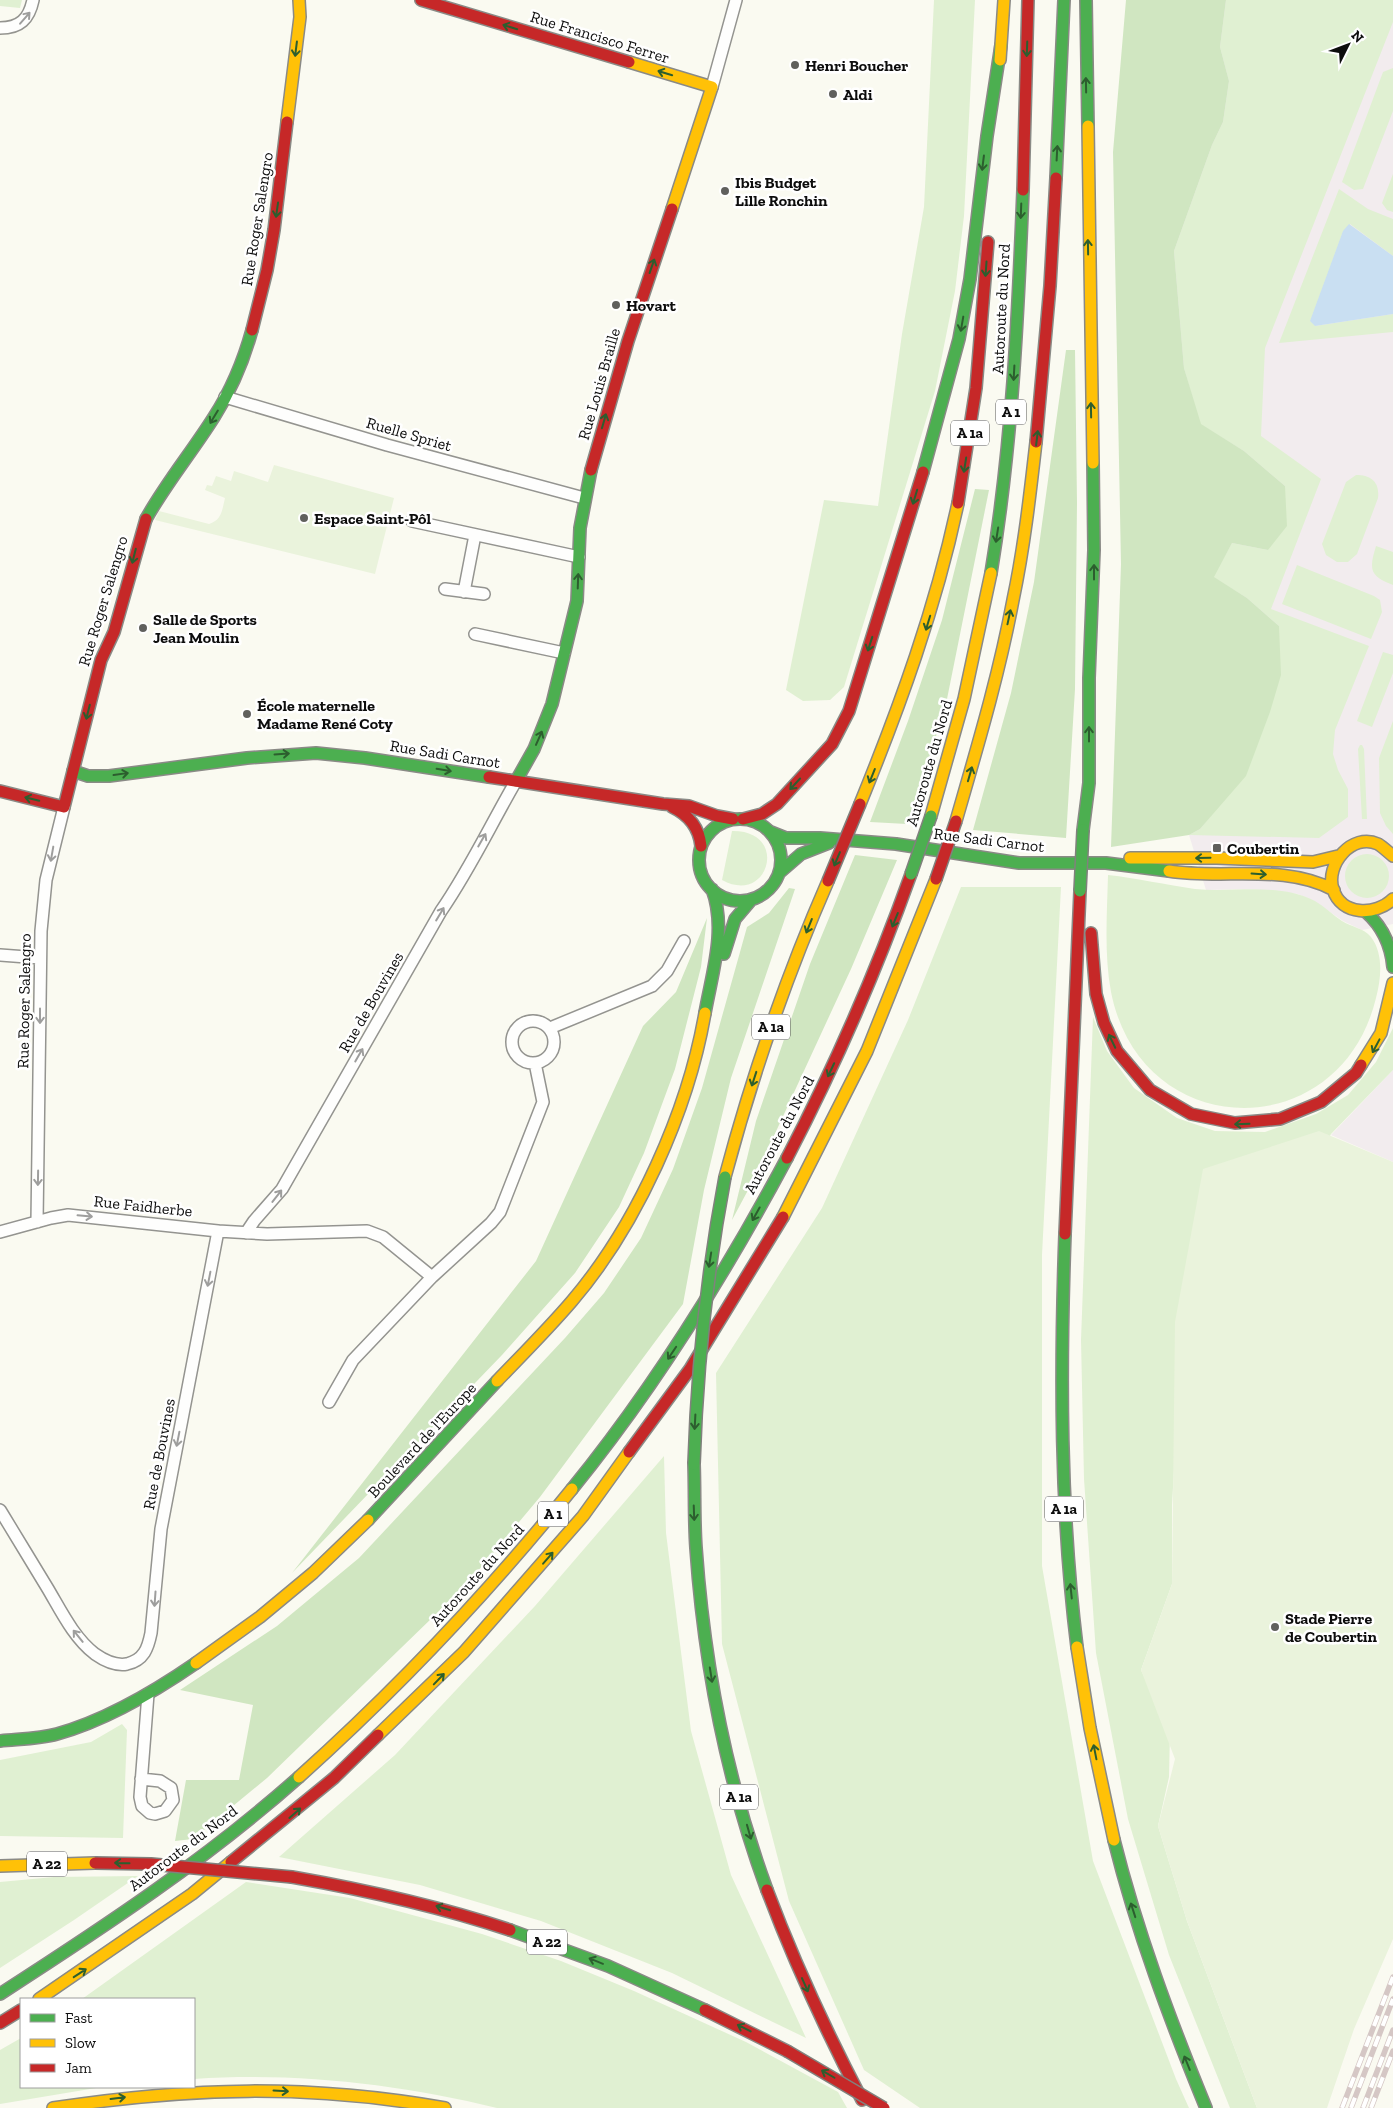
<svg xmlns="http://www.w3.org/2000/svg" width="1393" height="2108" font-family="'Zilla Slab',serif">
  <style>
    .industrial { fill: #f2ecee }
    .green { fill: #e0f0d2 }
    .forest { fill: #d0e6c1 }
    .pitch { fill: #eaf3dc }
    .water { fill: #c9dff2 }
    .lines { fill: none; stroke-linecap: round; stroke-linejoin: round }
    .street-casing { stroke: #949490; stroke-width: 14 }
    .fast-casing { stroke: #8a8a86; stroke-width: 14 }
    .slow-casing { stroke: #8a8a86; stroke-width: 14 }
    .jam-casing { stroke: #8a8a86; stroke-width: 14 }
    .street { stroke: #fefefd; stroke-width: 11 }
    .fast { stroke: #4caf50; stroke-width: 11 }
    .slow { stroke: #ffc107; stroke-width: 11 }
    .jam { stroke: #c62828; stroke-width: 11 }
    .rail-casing { stroke: #d5c7c5; stroke-width: 5.5 }
    .rail { stroke: #fff; stroke-width: 4; stroke-dasharray: 11; stroke-linecap: butt }
    .fast-bridge-casing { stroke: #81817d; stroke-width: 14; stroke-linecap: butt }
    .jam-bridge-casing { stroke: #81817d; stroke-width: 14; stroke-linecap: butt }
    .fast-bridge { stroke: #4caf50; stroke-width: 11 }
    .jam-bridge { stroke: #c62828; stroke-width: 11 }
    .oneway { stroke: #9e9e9d }
    .oneway2 { stroke: #2c5e2e }
    .poi-dot { fill: #60605d; stroke: #fff; stroke-width: 2 }
    .labels { text-anchor: middle; dominant-baseline: central; stroke-width: 5; stroke-linejoin: round; paint-order: stroke }
    .shield { fill: #fff; stroke: #565656; stroke-width: 1 }
    .shield-label { font-size: 15px; font-weight: bold; fill: #0d0d0d }
    .street-label { font-size: 16px; fill: #0d0d0d; stroke: #fff }
    .poi-label { font-size: 16px; font-weight: bold; fill: #0d0d0d; stroke: #fff; text-anchor: start }
  </style>
  <rect width="100%" height="100%" fill="#fafaf1"/>
  <path class="industrial" d="M1141 0H1393V924L1362 930 1343 921 1314 901 1298 894 1252 889 1206 890 1189 835 1195 821Z
    M1393 1070V1162L1331 1135Z"/>
  <path class="green" d="M0 0H22L20 8 0 6Z
    M934 0H975L964 216 955 291 935 391 844 687 830 700 803 701 786 690 824 500 878 506 902 334 924 207Z
    M1226 0H1393V22L1265 348 1261 436 1321 479 1271 609 1369 646 1335 730 1333 754 1338 770 1348 789V817L1319 838 1189 835 1200 829 1214 812 1279 626 1247 598 1213 577 1232 543 1268 550 1285 486 1244 451 1200 424 1184 368 1174 251 1212 145 1223 122 1229 81 1220 47Z
    M1393 68V111L1363 189 1354 190 1342 182 1383 72Z
    M1393 174V212L1387 210 1382 203Z
    M1339 189 1368 209 1393 219V256L1350 224 1315 326 1393 314V332L1279 343Z
    M1356 475C1371 475 1380 482 1378 498L1357 554 1348 562H1337L1326 555 1322 544 1346 482Z
    M1376 546 1393 552V585C1369 576 1369 569 1376 546Z
    M1297 565 1374 596 1380 600 1382 612 1371 639 1282 604Z
    M1383 652 1393 655V673L1372 727 1357 721Z
    M1393 721V834L1386 826 1380 813 1379 758Z
    M1360 745H1362L1364 749 1367 819H1362L1358 749Z
    M732 831C790 830 769 906 722 880Z
    M1345 876a22 22 0 1 1 44 0a22 22 0 1 1-44 0Z
    M1108 875C1137 878 1166 885 1195 889 1234 893 1278 882 1315 901 1325 907 1333 915 1342 921 1351 927 1364 928 1371 937 1384 954 1381 979 1376 998 1340 1147 1141 1144 1111 992 1104 954 1107 914 1108 875Z
    M961 887H1061L1042 1255V1566L1093 1861 1176 2079 1189 2108H920L864 2070 789 1901 722 1644 716 1373 822 1208 908 1020Z
    M1093 1017 1107 1051 1134 1088 1177 1118 1215 1131 1265 1132 1316 1114 1348 1095 1376 1062 1393 1028V1070L1331 1134 1176 1435 1172 1505V1584L1141 1670 1170 1731 1169 1777 1158 1826 1187 1921 1257 2108H1230L1169 1955 1128 1819 1096 1653 1084 1479 1081 1340Z
    M664 1456 666 1533 691 1731 731 1875 806 2038 672 1973 541 1921 420 1885 279 1857 395 1755 535 1606Z
    M122 1724 127 1730 123 1838 0 1836V1760L91 1742Z
    M138 1876 74 1920 0 1968V1882L54 1877Z
    M246 1882 350 1898 482 1934 561 1961 634 1991 746 2042 838 2092 847 2108H497C398 2084 295 2072 194 2079V1999H82Z
    M21 2038V2087H102L0 2104V2050Z"/>
  <path class="forest" d="M1126 0H1226L1220 47 1229 81 1223 122 1212 145 1174 251 1184 368 1201 424 1244 451 1285 486 1287 526 1268 550 1232 543 1214 577 1247 598 1279 626 1281 675 1270 712 1246 776 1200 829 1189 835 1111 847 1121 564 1113 152Z
    M1066 350H1075L1077 503 1075 689 1066 838 973 830 1011 693 1034 582Z
    M975 489 989 490 945 709 907 824 870 822 908 721 942 620Z
    M855 855 897 860 851 969 754 1179 732 1220 756 1121 810 964Z
    M789 888 795 889 731 1078 704 1190 683 1304 540 1497 467 1584 267 1778 193 1839 175 1841 186 1780H239L253 1705 180 1690 277 1626 359 1558 565 1338 604 1293 641 1238 673 1169 702 1088 747 927 769 913Z
    M707 918 701 967 675 1069 644 1153 619 1207 575 1273 502 1355 292 1573 536 1261 643 1026 676 992Z"/>
  <path class="pitch" d="M274 465 394 498 375 574 155 520 159 511 209 524C222 520 222 510 225 498L205 490 207 485 212 486 216 476 231 481 234 471 268 482Z
    M1319 1131 1393 1162V1939L1354 2029 1327 2108H1257L1187 1921 1158 1826 1175 1759 1141 1670 1172 1584 1175 1322 1203 1169Z"/>
  <path class="water" d="M1349 224 1393 256V314L1315 326 1310 321 1343 231Z"/>
  <g class="lines">
    <g class="street-casing">
      <path id="street" d="M0 28C20 28 29 19 33 0
        M712 87 736 0
        M225 397 387 445 584 498
        M412 521 579 557
        M445 589 484 594
        M464 592 475 535
        M475 634 564 653
        M0 955 40 958
        M512 1042a21 21 0 1 1 42 0a21 21 0 1 1-42 0Z
        M550 1028 652 986 667 971 684 941
        M37 1222 41 931 46 880 64 807
        M0 1232 51 1218 68 1215 218 1231 267 1234 367 1231 383 1237 432 1277
        M246 1233 254 1221 282 1189 441 911C470 869 491 824 516 781
        M329 1402 353 1360 432 1277 491 1223 500 1212 543 1102 535 1063
        M0 1510C16 1536 32 1563 48 1589 61 1611 74 1638 95 1654 105 1661 116 1666 127 1664 144 1660 148 1648 151 1633L161 1529 218 1231
        M141 1779 160 1781 171 1788 173 1800 165 1811 155 1814 150 1813 142 1806 140 1797 148 1694"/>
    </g>
    <g class="fast-casing">
      <path id="fast" d="M1086 0 1088 126
        M1056 178 1064 0
        M923 472 959 339 970 279 987 136 1001 45
        M146 519C166 483 192 452 214 417 230 392 244 359 252 330
        M991 573C1012 446 1018 318 1023 190
        M73 771 88 776H109L247 758 316 753 365 758 489 777
        M516 781 534 749 552 704 577 601 580 528 591 470
        M699 860a41 41 0 1 1 82 0a41 41 0 1 1-82 0Z
        M1083 830 1089 783V678L1094 550 1093 463
        M771 832 786 838H820L896 844 1019 863H1106L1169 871
        M779 873 801 854 829 843
        M1366 912C1383 927 1391 945 1393 967
        M724 954 735 919 752 899
        M705 1013C712 973 727 929 712 889
        M1065 1234C1060 1372 1060 1509 1077 1647
        M694 1464C695 1492 694 1520 696 1548 704 1663 727 1781 767 1890
        M572 1489C655 1387 725 1274 787 1158
        M368 1520 497 1381
        M0 1741C18 1739 39 1739 57 1734 107 1720 154 1692 196 1663
        M1114 1840C1137 1932 1170 2020 1206 2108
        M510 1930 608 1966 705 2010
        M0 1994C104 1927 207 1859 299 1777"/>
    </g>
    <g class="slow-casing">
      <path id="slow" d="M1000 60 1004 0
        M629 62 712 87 672 209
        M287 122 300 17 299 0
        M1088 126 1093 463
        M860 804C900 706 936 607 958 503
        M931 816 964 699 991 573
        M956 821C977 748 999 675 1013 600 1024 548 1030 495 1036 442
        M1393 856C1388 852 1383 847 1378 844 1352 832 1325 865 1333 889 1341 916 1376 916 1393 899
        M1130 858H1217L1313 862 1338 856
        M1169 871C1223 880 1283 863 1334 890
        M1361 1065 1381 1033 1393 983
        M725 1177C752 1076 786 977 828 881
        M783 1217 867 1051 936 879
        M497 1381C522 1355 549 1328 572 1301 637 1225 688 1111 705 1013
        M1077 1647 1090 1728 1114 1840
        M196 1663 260 1617 313 1573 368 1520
        M378 1735 464 1652 583 1516 629 1452
        M299 1777C398 1688 488 1593 572 1489
        M0 1866 95 1863
        M39 1999 192 1894 231 1862
        M53 2108C190 2087 308 2084 445 2108"/>
    </g>
    <g class="jam-casing">
      <path id="jam" d="M421 0 629 62
        M1023 190 1028 0
        M252 330 267 270 274 230 287 122
        M1036 442 1050 286 1056 178
        M591 470 628 341 672 209
        M958 503 976 388 988 242
        M489 777 663 804 689 806 717 816 733 819
        M0 791 64 807 101 660 114 632 146 519
        M672 807C689 815 699 827 701 846
        M743 819 762 814 777 804 832 744 849 711 923 472
        M1091 933 1096 994 1104 1023 1117 1051 1150 1090 1191 1114 1235 1123 1280 1119 1321 1102 1356 1073 1361 1065
        M787 1158C835 1066 876 972 911 874
        M1065 1234 1080 891
        M629 1452 690 1369 783 1217
        M231 1862 334 1778 378 1735
        M292 1877C366 1890 438 1906 510 1930
        M767 1890C794 1962 826 2031 862 2100
        M705 2010 787 2051
        M0 2023 21 2010"/>
    </g>
    <use href="#street" class="street"/>
    <use href="#fast" class="fast"/>
    <use href="#slow" class="slow"/>
    <use href="#jam" class="jam"/>
    <g class="rail-casing">
      <path id="rail" d="M1342 2108 1393 1977
        M1351 2108 1393 1999
        M1363 2108 1393 2030
        M1371 2108 1393 2051"/>
    </g>
    <use href="#rail" class="rail"/>
    <g class="fast-bridge-casing">
      <path id="fast-bridge" d="M911 874 931 816
        M1080 891 1083 830
        M694 1464C697 1367 707 1272 725 1177"/>
    </g>
    <g class="jam-bridge-casing">
      <path id="jam-bridge" d="M936 879 956 821
        M828 881 860 804
        M95 1863 151 1864 292 1877
        M787 2051 884 2108"/>
    </g>
    <use href="#fast-bridge" class="fast-bridge"/>
    <use href="#jam-bridge" class="jam-bridge"/>
  </g>
  <defs><path id="oneway-shaft" d="M-6 0H5M1.5-3L5.5 0L1.5 3" fill="none" stroke-width="1.6" stroke-linecap="round" stroke-linejoin="round" transform="scale(1.25)"/></defs>
  <g class="oneway">
    <use href="#oneway-shaft" transform="translate(25 18) rotate(-49)"/>
    <use href="#oneway-shaft" transform="translate(482 840) rotate(-60)"/>
    <use href="#oneway-shaft" transform="translate(52 854) rotate(100)"/>
    <use href="#oneway-shaft" transform="translate(440 914) rotate(-59)"/>
    <use href="#oneway-shaft" transform="translate(40 1016) rotate(90)"/>
    <use href="#oneway-shaft" transform="translate(359 1055) rotate(-60)"/>
    <use href="#oneway-shaft" transform="translate(38 1178) rotate(91)"/>
    <use href="#oneway-shaft" transform="translate(277 1196) rotate(-52)"/>
    <use href="#oneway-shaft" transform="translate(85 1216) rotate(5)"/>
    <use href="#oneway-shaft" transform="translate(209 1279) rotate(101)"/>
    <use href="#oneway-shaft" transform="translate(178 1439) rotate(101)"/>
    <use href="#oneway-shaft" transform="translate(155 1599) rotate(94)"/>
    <use href="#oneway-shaft" transform="translate(78 1636) rotate(-129)"/>
  </g>
  <g class="oneway2">
    <use href="#oneway-shaft" transform="translate(510 27) rotate(-163)"/>
    <use href="#oneway-shaft" transform="translate(296 49) rotate(97)"/>
    <use href="#oneway-shaft" transform="translate(1027 49) rotate(92)"/>
    <use href="#oneway-shaft" transform="translate(665 73) rotate(-163)"/>
    <use href="#oneway-shaft" transform="translate(1086 85) rotate(-91)"/>
    <use href="#oneway-shaft" transform="translate(1057 153) rotate(-87)"/>
    <use href="#oneway-shaft" transform="translate(983 163) rotate(97)"/>
    <use href="#oneway-shaft" transform="translate(277 210) rotate(98)"/>
    <use href="#oneway-shaft" transform="translate(1021 211) rotate(92)"/>
    <use href="#oneway-shaft" transform="translate(1088 247) rotate(-91)"/>
    <use href="#oneway-shaft" transform="translate(652 266) rotate(-71)"/>
    <use href="#oneway-shaft" transform="translate(986 269) rotate(94)"/>
    <use href="#oneway-shaft" transform="translate(962 324) rotate(100)"/>
    <use href="#oneway-shaft" transform="translate(1014 373) rotate(93)"/>
    <use href="#oneway-shaft" transform="translate(1091 410) rotate(-91)"/>
    <use href="#oneway-shaft" transform="translate(214 417) rotate(121)"/>
    <use href="#oneway-shaft" transform="translate(604 421) rotate(-74)"/>
    <use href="#oneway-shaft" transform="translate(1037 438) rotate(-83)"/>
    <use href="#oneway-shaft" transform="translate(965 465) rotate(99)"/>
    <use href="#oneway-shaft" transform="translate(915 497) rotate(107)"/>
    <use href="#oneway-shaft" transform="translate(997 535) rotate(99)"/>
    <use href="#oneway-shaft" transform="translate(134 556) rotate(104)"/>
    <use href="#oneway-shaft" transform="translate(1094 572) rotate(-90)"/>
    <use href="#oneway-shaft" transform="translate(578 581) rotate(-88)"/>
    <use href="#oneway-shaft" transform="translate(1009 617) rotate(-78)"/>
    <use href="#oneway-shaft" transform="translate(928 623) rotate(107)"/>
    <use href="#oneway-shaft" transform="translate(870 644) rotate(108)"/>
    <use href="#oneway-shaft" transform="translate(88 712) rotate(104)"/>
    <use href="#oneway-shaft" transform="translate(1089 734) rotate(-90)"/>
    <use href="#oneway-shaft" transform="translate(539 738) rotate(-66)"/>
    <use href="#oneway-shaft" transform="translate(282 754) rotate(-4)"/>
    <use href="#oneway-shaft" transform="translate(444 770) rotate(9)"/>
    <use href="#oneway-shaft" transform="translate(121 774) rotate(-8)"/>
    <use href="#oneway-shaft" transform="translate(970 774) rotate(-74)"/>
    <use href="#oneway-shaft" transform="translate(872 776) rotate(112)"/>
    <use href="#oneway-shaft" transform="translate(795 784) rotate(133)"/>
    <use href="#oneway-shaft" transform="translate(32 799) rotate(-166)"/>
    <use href="#oneway-shaft" transform="translate(1203 858) rotate(179)"/>
    <use href="#oneway-shaft" transform="translate(837 859) rotate(113)"/>
    <use href="#oneway-shaft" transform="translate(1259 874) rotate(4)"/>
    <use href="#oneway-shaft" transform="translate(895 920) rotate(112)"/>
    <use href="#oneway-shaft" transform="translate(809 926) rotate(112)"/>
    <use href="#oneway-shaft" transform="translate(1112 1041) rotate(-116)"/>
    <use href="#oneway-shaft" transform="translate(1376 1046) rotate(118)"/>
    <use href="#oneway-shaft" transform="translate(831 1070) rotate(115)"/>
    <use href="#oneway-shaft" transform="translate(754 1079) rotate(108)"/>
    <use href="#oneway-shaft" transform="translate(1242 1124) rotate(178)"/>
    <use href="#oneway-shaft" transform="translate(756 1214) rotate(119)"/>
    <use href="#oneway-shaft" transform="translate(710 1260) rotate(99)"/>
    <use href="#oneway-shaft" transform="translate(672 1353) rotate(124)"/>
    <use href="#oneway-shaft" transform="translate(695 1422) rotate(93)"/>
    <use href="#oneway-shaft" transform="translate(694 1513) rotate(88)"/>
    <use href="#oneway-shaft" transform="translate(548 1558) rotate(-49)"/>
    <use href="#oneway-shaft" transform="translate(1071 1591) rotate(-96)"/>
    <use href="#oneway-shaft" transform="translate(711 1675) rotate(81)"/>
    <use href="#oneway-shaft" transform="translate(439 1679) rotate(-46)"/>
    <use href="#oneway-shaft" transform="translate(1095 1752) rotate(-101)"/>
    <use href="#oneway-shaft" transform="translate(295 1813) rotate(-41)"/>
    <use href="#oneway-shaft" transform="translate(749 1832) rotate(74)"/>
    <use href="#oneway-shaft" transform="translate(122 1863) rotate(-179)"/>
    <use href="#oneway-shaft" transform="translate(443 1908) rotate(-163)"/>
    <use href="#oneway-shaft" transform="translate(1133 1910) rotate(-108)"/>
    <use href="#oneway-shaft" transform="translate(596 1961) rotate(-158)"/>
    <use href="#oneway-shaft" transform="translate(80 1973) rotate(-33)"/>
    <use href="#oneway-shaft" transform="translate(805 1985) rotate(66)"/>
    <use href="#oneway-shaft" transform="translate(744 2028) rotate(-153)"/>
    <use href="#oneway-shaft" transform="translate(1187 2063) rotate(-112)"/>
    <use href="#oneway-shaft" transform="translate(828 2074) rotate(-150)"/>
    <use href="#oneway-shaft" transform="translate(281 2091) rotate(3)"/>
    <use href="#oneway-shaft" transform="translate(118 2098) rotate(-7)"/>
  </g>
  <g class="poi-dot">
    <circle cx="795" cy="65" r="5"/>
    <circle cx="833" cy="94" r="5"/>
    <circle cx="725" cy="191" r="5"/>
    <circle cx="616" cy="305" r="5"/>
    <circle cx="304" cy="518" r="5"/>
    <circle cx="143" cy="628" r="5"/>
    <circle cx="247" cy="714" r="5"/>
    <rect x="1212" y="843" width="10" height="10" rx="2.5"/>
    <circle cx="1275" cy="1627" r="5"/>
  </g>
  <g class="labels">
    <g class="shield">
      <rect x="996" y="399.5" width="30" height="25" rx="4"/>
      <rect x="951" y="420.5" width="38" height="25" rx="4"/>
      <rect x="752" y="1014.5" width="38" height="25" rx="4"/>
      <rect x="1045" y="1496.5" width="38" height="25" rx="4"/>
      <rect x="538" y="1501.5" width="30" height="25" rx="4"/>
      <rect x="720" y="1784.5" width="38" height="25" rx="4"/>
      <rect x="27" y="1851.5" width="40" height="25" rx="4"/>
      <rect x="527" y="1929.5" width="40" height="25" rx="4"/>
    </g>
    <g class="shield-label">
      <text x="1011" y="412">A 1</text>
      <text x="970" y="433">A 1a</text>
      <text x="771" y="1027">A 1a</text>
      <text x="1064" y="1509">A 1a</text>
      <text x="553" y="1514">A 1</text>
      <text x="739" y="1797">A 1a</text>
      <text x="47" y="1864">A 22</text>
      <text x="547" y="1942">A 22</text>
    </g>
    <g class="street-label">
      <text transform="translate(600 37) rotate(17)">Rue Francisco Ferrer</text>
      <text transform="translate(257 219) rotate(-81)">Rue Roger Salengro</text>
      <text transform="translate(1001 309) rotate(-87)">Autoroute du Nord</text>
      <text transform="translate(599 384) rotate(-74)">Rue Louis Braille</text>
      <text transform="translate(409 434) rotate(16)">Ruelle Spriet</text>
      <text transform="translate(103 601) rotate(-73)">Rue Roger Salengro</text>
      <text transform="translate(445 754) rotate(9)">Rue Sadi Carnot</text>
      <text transform="translate(929 763) rotate(-74)">Autoroute du Nord</text>
      <text transform="translate(989 840) rotate(7)">Rue Sadi Carnot</text>
      <text transform="translate(24 1001) rotate(-89)">Rue Roger Salengro</text>
      <text transform="translate(371 1002) rotate(-60)">Rue de Bouvines</text>
      <text transform="translate(779 1135) rotate(-62)">Autoroute du Nord</text>
      <text transform="translate(143 1206) rotate(6)">Rue Faidherbe</text>
      <text transform="translate(422 1440) rotate(-47)">Boulevard de l'Europe</text>
      <text transform="translate(159 1454) rotate(-79)">Rue de Bouvines</text>
      <text transform="translate(477 1575) rotate(-48)">Autoroute du Nord</text>
      <text transform="translate(183 1848) rotate(-37)">Autoroute du Nord</text>
    </g>
    <g class="poi-label">
      <text x="805" y="65">Henri Boucher</text>
      <text x="843" y="94">Aldi</text>
      <text x="735" y="182">Ibis Budget<tspan x="735" dy="18">Lille Ronchin</tspan></text>
      <text x="626" y="305">Hovart</text>
      <text x="314" y="518">Espace Saint-Pôl</text>
      <text x="153" y="619">Salle de Sports<tspan x="153" dy="18">Jean Moulin</tspan></text>
      <text x="257" y="705">École maternelle<tspan x="257" dy="18">Madame René Coty</tspan></text>
      <text x="1227" y="848">Coubertin</text>
      <text x="1285" y="1618">Stade Pierre<tspan x="1285" dy="18">de Coubertin</tspan></text>
    </g>
  </g>
  <rect x="20" y="1998" width="175" height="90" fill="#ffffff" stroke="#9e9e9e"/>
  <rect x="30" y="2014" width="25" height="8" fill="#4caf50" stroke="#9e9e9e"/>
  <text x="65" y="2023" font-size="15" fill="#0d0d0d">Fast</text>
  <rect x="30" y="2039" width="25" height="8" fill="#ffc107" stroke="#9e9e9e"/>
  <text x="65" y="2048" font-size="15" fill="#0d0d0d">Slow</text>
  <rect x="30" y="2064" width="25" height="8" fill="#c62828" stroke="#9e9e9e"/>
  <text x="65" y="2073" font-size="15" fill="#0d0d0d">Jam</text>
  <g transform="translate(1348 45) rotate(48)" stroke="#ffffff" stroke-width="4" paint-order="stroke">
  <path d="M0-4L9 19L0 12L-9 19Z" fill="#0d0d0d"/>
  <text y="-8" font-size="14" font-weight="bold" text-anchor="middle" fill="#0d0d0d">N</text>
  </g>
</svg>
